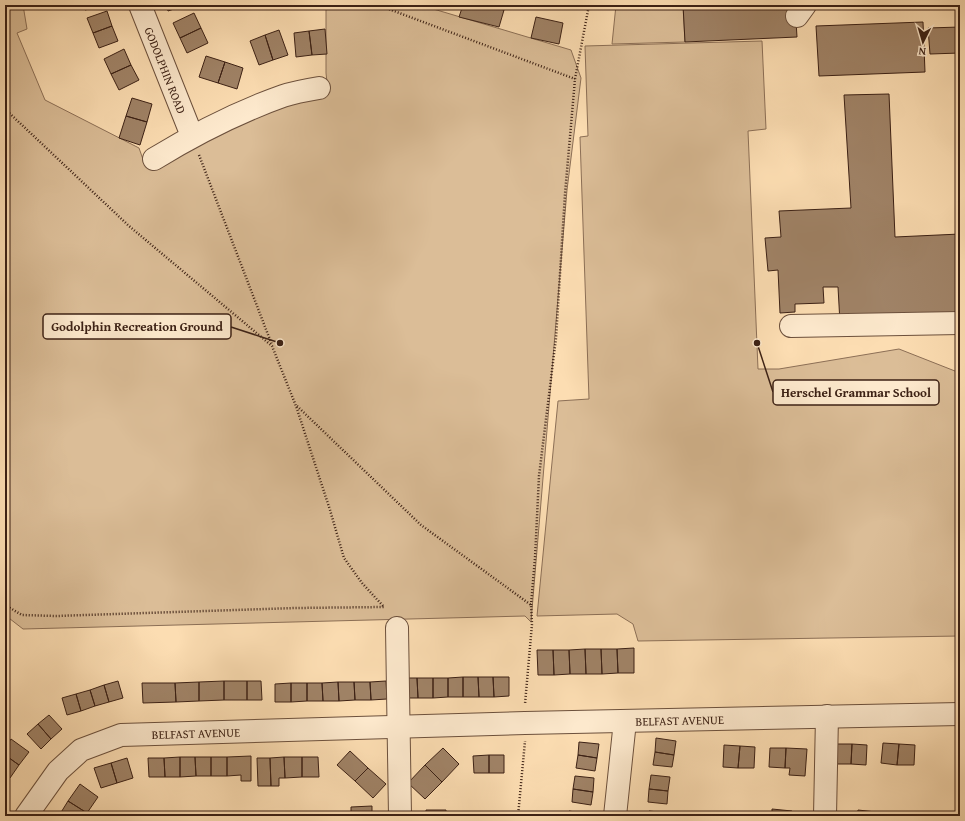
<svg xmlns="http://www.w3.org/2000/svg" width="965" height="821" font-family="'Gentium Book Plus',serif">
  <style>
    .green { fill: #dbbd97; stroke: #8c6f56 }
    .building { fill: #a08367; stroke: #3c2115 }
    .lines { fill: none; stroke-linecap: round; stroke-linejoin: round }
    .minor-casing { stroke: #6c503c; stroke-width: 24 }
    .path { stroke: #3c2115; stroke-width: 2.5; stroke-dasharray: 1 2; stroke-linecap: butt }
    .minor { stroke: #fde9cd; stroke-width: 22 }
    .labels { text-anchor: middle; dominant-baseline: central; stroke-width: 4; stroke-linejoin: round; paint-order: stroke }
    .street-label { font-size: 12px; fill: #3c2115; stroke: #fde9cd }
    .leader { fill: none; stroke: #3c2115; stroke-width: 1.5 }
    .callout-dot { fill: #3c2115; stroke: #fde9cd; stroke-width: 1.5 }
    .callout { fill: #fde9cd; stroke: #3c2115; stroke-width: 1.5 }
    .callout-label { font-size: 13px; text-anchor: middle; font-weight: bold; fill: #3c2115 }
  </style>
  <rect width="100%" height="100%" fill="#fcddb2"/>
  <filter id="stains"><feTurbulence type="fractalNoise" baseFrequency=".005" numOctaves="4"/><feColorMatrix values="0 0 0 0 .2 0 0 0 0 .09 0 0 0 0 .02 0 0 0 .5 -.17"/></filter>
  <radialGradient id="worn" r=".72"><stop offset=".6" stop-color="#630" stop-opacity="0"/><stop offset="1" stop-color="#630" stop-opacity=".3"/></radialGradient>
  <path class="green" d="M5 5H23L27 29 17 33 45 100 139 148 145 165 291 97 328 92 326 73V5H420L571 50 581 78 567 190 531 622 525 616 23 629 5 615Z
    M616 5H683L685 42 612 44Z
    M762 41 766 129 748 131 758 369H779L899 349 960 373V636L638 641 633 624 617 614 537 616 558 401 589 399 580 137 588 136 585 46Z"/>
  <path class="building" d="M84 5H105L85 10Z
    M166 5H186L168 11Z
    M463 5H484L504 10 499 27 459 17Z
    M683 5H795L797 37 685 42Z
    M107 11 112 26 93 33 87 18Z
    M194 13 201 28 180 38 173 23Z
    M536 17 563 23 559 44 531 38Z
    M923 22 925 72 819 76 816 26Z
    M112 26 118 41 99 48 93 33Z
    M960 27V53L930 54 928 28Z
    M201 28 208 43 187 53 180 38Z
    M325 29 327 54 312 55 309 31Z
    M279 30 288 55 273 60 265 35Z
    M309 31 312 55 296 57 294 33Z
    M265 35 273 60 259 65 250 41Z
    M124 49 131 65 111 74 104 59Z
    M206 56 225 62 218 83 199 77Z
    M225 62 243 68 237 89 218 83Z
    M131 65 139 80 119 90 111 74Z
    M889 94 895 237 960 234V319L840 323 838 287H823L824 303 795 304V312L780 313 778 270 768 271 765 238 781 237 779 211 851 208 844 95Z
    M132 98 152 104 147 122 126 116Z
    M126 116 147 122 140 145 119 138Z
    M634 648V673H618L617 649Z
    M585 649 586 674H570L569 650Z
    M585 649H601L602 674H586Z
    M601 649H617L618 673 602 674Z
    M537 650H553L554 675H538Z
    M553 650H569L570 674 554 675Z
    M463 677V697H448V678Z
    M463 677H478L479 697H463Z
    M478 677H493L494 697H479Z
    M493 677H509V696L494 697Z
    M402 678H417L418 698H403Z
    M417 678H433V698H418Z
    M433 678H448V697L433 698Z
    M118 681 123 698 109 702 104 685Z
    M224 681V700L199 701V682Z
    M224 681H247V700H224Z
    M247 681H261L262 700H247Z
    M386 681 387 699 371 700 370 682Z
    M199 682V701L176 702 175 683Z
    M338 682 339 701H323L322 683Z
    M338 682H354L355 700 339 701Z
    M354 682H370L371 700H355Z
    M142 683H175L176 702 143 703Z
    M291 683V702H275V684Z
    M291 683H307V701L291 702Z
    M307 683H322L323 701H307Z
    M104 685 109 702 95 706 90 690Z
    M90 690 95 706 81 711 76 694Z
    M76 694 81 711 67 715 62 698Z
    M49 715 62 729 51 739 38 724Z
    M38 724 51 739 41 749 27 734Z
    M656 738 676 741 674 755 655 752Z
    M11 739 29 752 19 765 5 755V748Z
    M579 742 599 744 597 758 578 755Z
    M883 743 899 744 897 765 881 763Z
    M837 744H852L851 764H836Z
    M852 744 867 745 866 765 851 764Z
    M899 744 915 745 914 765H897Z
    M724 745 740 746 738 768 723 767Z
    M740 746 755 747 754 768H738Z
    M443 748 459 764 442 782 425 765Z
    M770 748H786L785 768 769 767Z
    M786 748 807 749 805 776 789 775 790 768H785Z
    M350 751 368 768 355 781 337 765Z
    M655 752 674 755 672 767 653 765Z
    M5 755 19 765 10 778 5 775Z
    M489 755V773H474L473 756Z
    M489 755H504V773H489Z
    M578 755 597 758 595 771 576 768Z
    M251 756V781H241V775L227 776V757Z
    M180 757V777H165L164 758Z
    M180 757H195L196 776 180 777Z
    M195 757H211V776H196Z
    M211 757H227V776H211Z
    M284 757 285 778H279V786H271L270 758Z
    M284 757H302V777L285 778Z
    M302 757H318L319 777H302Z
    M127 758 133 778 117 783 111 763Z
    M148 758H164L165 777H149Z
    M257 758H270L271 786H258Z
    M111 763 117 783 101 788 94 768Z
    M425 765 442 782 425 799 408 783Z
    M368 768 386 784 373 798 355 781Z
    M651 775 670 777 668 791 649 789Z
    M575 776 594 778 593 792 573 789Z
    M80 784 98 797 87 813 68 801Z
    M573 789 593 792 591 805 572 802Z
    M649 789 668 791 667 804 648 802Z
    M68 801 87 813 85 816H63L60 814Z
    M372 806V816H351V807Z
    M772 809 792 811V816H772Z
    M426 810H446V816H426Z
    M858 810 876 812V816H857Z
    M569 811 588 814V816H569Z
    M649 811 668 813V816H649Z"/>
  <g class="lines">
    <g class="minor-casing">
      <g id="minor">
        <path id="s1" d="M140 5 192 136"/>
        <path d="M797 16 805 5"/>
        <path d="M154 159C195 134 238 112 283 96 295 92 307 90 319 88"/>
        <path d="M791 326 960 323"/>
        <path d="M397 628 400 816"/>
        <path id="s2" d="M26 816 58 771 81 750 121 735 525 723 960 714"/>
        <path d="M615 816 625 721"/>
        <path d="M825 816 827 716"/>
      </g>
    </g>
    <path class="path" d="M378 5 575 79
      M5 109 129 226 272 346 296 406 330 510 344 558 362 583 384 607 295 608 56 616 22 615 5 605
      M199 155 272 345
      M297 406 421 525 531 605 532 624 525 704
      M531 605 535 558 539 476 556 338 565 194 575 79 589 5
      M518 816 525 741"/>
    <use href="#minor" class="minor"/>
  </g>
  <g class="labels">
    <g class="street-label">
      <text stroke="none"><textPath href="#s1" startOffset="70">GODOLPHIN ROAD</textPath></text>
      <text stroke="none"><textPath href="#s2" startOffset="688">BELFAST AVENUE</textPath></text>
      <text stroke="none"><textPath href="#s2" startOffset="204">BELFAST AVENUE</textPath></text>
    </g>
  </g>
  <path class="leader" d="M280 343L231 327M757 343L773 392"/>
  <g class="callout-dot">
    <circle cx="280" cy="343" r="4"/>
    <circle cx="757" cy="343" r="4"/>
  </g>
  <g class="callout">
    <rect x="43" y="314" width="188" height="25" rx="4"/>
    <rect x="773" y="380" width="166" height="25" rx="4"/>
  </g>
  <g class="callout-label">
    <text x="137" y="331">Godolphin Recreation Ground</text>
    <text x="856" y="397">Herschel Grammar School</text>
  </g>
  <rect width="965" height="821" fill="none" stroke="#fcddb2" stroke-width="20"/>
  <rect x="6" y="6" width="953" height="809" fill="none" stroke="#3c2115" stroke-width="2"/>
  <rect x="10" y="10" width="945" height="801" fill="none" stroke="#3c2115"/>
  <g transform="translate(923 42) rotate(185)" stroke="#fde9cd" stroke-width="3" paint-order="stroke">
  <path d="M0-3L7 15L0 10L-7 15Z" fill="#3c2115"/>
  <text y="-6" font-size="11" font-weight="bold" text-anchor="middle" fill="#3c2115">N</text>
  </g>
  <rect width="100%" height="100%" filter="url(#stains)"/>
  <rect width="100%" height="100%" fill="url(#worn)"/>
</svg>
